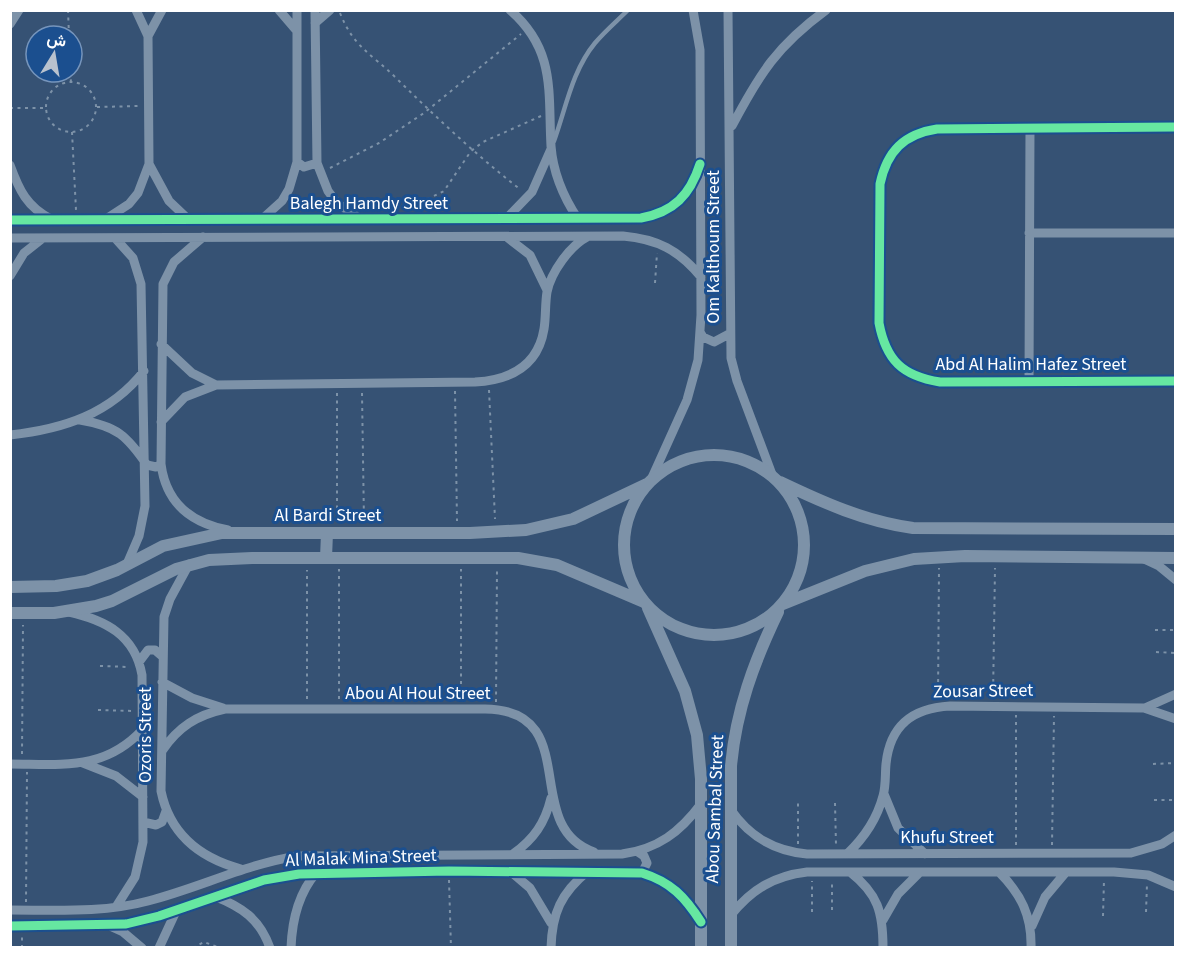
<svg xmlns="http://www.w3.org/2000/svg" width="1186" height="958" font-family="'Source Sans 3',Vazirmatn,sans-serif">
  <style>
    .lines { fill: none; stroke-linecap: round; stroke-linejoin: round }
    .path { stroke: #7d92a8; stroke-width: 2; stroke-dasharray: 3 4.5; stroke-linecap: butt }
    .service { stroke: #7d92a8; stroke-width: 4.5 }
    .minor { stroke: #7d92a8; stroke-width: 9 }
    .tertiary { stroke: #7d92a8; stroke-width: 12 }
    .cycleway-casing { stroke: #1b4f8f; stroke-width: 13 }
    .cycleway { stroke: #66e7a1; stroke-width: 9 }
    .labels { text-anchor: middle; dominant-baseline: central; stroke-width: 6; stroke-linejoin: round; paint-order: stroke }
    .street-label { font-size: 18px; fill: #fff; stroke: #1b4f8f }
  </style>
  <rect width="100%" height="100%" fill="#365274"/>
  <g class="lines">
    <path class="path" d="M68 10 69 36
      M340 13C354 48 371 53 396 78 437 118 476 155 521 190
      M70 72 71 82
      M46 107a25 25 0 1 1 50 0a25 25 0 1 1-50 0Z
      M97 107 139 106
      M10 108H46
      M72 132 76 210
      M330 168 379 143 424 113 521 34
      M407 209 444 191 471 151 483 142 541 116
      M655 283 657 253
      M489 390 495 519
      M455 391 457 521
      M337 393V522
      M362 393 364 522
      M1155 630H1176
      M1156 652 1176 653
      M100 666 129 667
      M938 697 939 568
      M993 697 995 568
      M307 699V570
      M339 699V569
      M461 699V569
      M496 702 497 569
      M98 710 134 711
      M22 754 23 625
      M1153 764 1176 763
      M1154 800H1176
      M835 803 836 845
      M798 844V802
      M1016 845V715
      M1052 845 1054 716
      M449 880 451 948
      M26 902 27 772
      M832 910V880
      M812 912V881
      M1146 912 1147 884
      M1103 916 1104 880
      M22 948V935
      M193 948 204 942 220 948"/>
    <path class="service" d="M554 141C566 108 572 71 595 43 605 31 617 21 628 10"/>
    <path class="minor" d="M279 10 297 31
      M315 10 317 163 328 191 337 203 360 219
      M510 10C556 50 548 92 551 146 553 172 564 198 578 219
      M728 10 731 358 737 381 773 477
      M315 23 330 10
      M10 24 19 10
      M148 36 162 10
      M732 126C760 73 777 46 826 10
      M1176 127 937 129C904 134 887 151 880 184L879 323C886 360 902 376 940 382L1176 381
      M297 162 304 167 317 163
      M149 164 169 201 189 220
      M10 165C19 190 27 207 51 219
      M106 219 129 204 138 193 149 164 148 36 136 10
      M506 219 532 192 551 149
      M10 220 641 218C674 212 690 195 700 164
      M261 220 282 201 289 189 297 162V10
      M1029 233H1176
      M203 237 174 262 163 284 161 464C166 503 191 523 228 530
      M10 238 623 236C657 239 679 250 701 277
      M115 238 133 258 141 284 145 506 139 536 127 564
      M508 238 530 255 547 290
      M10 276 24 253 43 238
      M700 332 703 337 714 342 729 334
      M161 344 192 373 216 385
      M1029 381 1030 128
      M80 420C117 426 127 436 147 465L156 467 161 464
      M161 422 185 397 216 385 475 382C510 380 538 366 544 329 546 317 545 304 547 292 551 272 570 246 587 237
      M10 435C64 429 110 414 144 371
      M650 482 687 400 698 360 701 315 700 50 693 10
      M1144 559 1159 566 1176 580
      M189 564 170 599 164 617 161 791C170 835 200 858 241 869
      M69 612C105 620 135 635 142 675L143 842 135 877 116 907
      M139 662 148 650H155L162 656
      M162 682 192 698 223 708
      M1147 707 1176 694
      M162 751C178 727 197 715 225 709H485C585 710 519 826 594 852
      M83 763 116 776 143 797
      M10 764C62 764 105 771 143 729
      M884 794 898 828 925 854
      M731 810C750 837 774 851 807 854L1131 853 1162 844 1176 835
      M143 822 156 825 162 822 166 811
      M638 852 644 856 647 863 642 873
      M513 854C534 839 545 823 551 798
      M847 854C864 838 877 819 883 796 886 786 885 774 886 764 890 725 913 708 950 706L1144 708 1176 719
      M510 871 530 888 551 923
      M850 872C878 894 883 912 883 948
      M999 872C1021 894 1032 916 1031 948
      M214 896C242 907 260 919 270 948
      M10 910C56 910 104 913 148 901 199 888 246 864 298 856L622 854C658 849 680 832 701 804
      M731 915C752 889 774 876 807 872H1114L1148 875 1176 887
      M883 920 898 894 920 872
      M10 926 126 924 159 916 264 880 299 874 449 871 642 873C671 882 685 897 701 921
      M1032 926 1045 897 1066 872
      M112 927 123 932 142 948
      M159 948 177 909
      M291 948C292 920 298 894 316 873
      M551 948C552 913 561 893 588 871"/>
    <path class="tertiary" d="M624 545a90 90 0 1 1 180 0a90 90 0 1 1-180 0Z
      M780 482C824 503 864 521 913 528L1176 529
      M326 558 327 533
      M10 587 56 586 87 581 117 570 163 546 222 533H470L526 530 573 519 647 484
      M783 604 865 571 914 559 965 556 1176 558
      M648 608 685 691 697 735 701 779V948
      M10 613H54L96 606 112 601 176 569 209 560 252 558H518L557 565 644 602
      M731 948V766C736 710 754 662 778 612"/>
    <g class="cycleway-casing">
      <path id="cycleway" d="M1176 127 937 129C904 134 887 151 880 184L879 323C886 360 902 376 940 382L1176 381
        M10 220 641 218C674 212 690 195 700 164
        M10 926 126 924 159 916 264 880 299 874 449 871 642 873C671 882 685 897 701 922"/>
    </g>
    <use href="#cycleway" class="cycleway"/>
  </g>
  <g class="labels">
    <g class="street-label">
      <text x="369" y="203">Balegh Hamdy Street</text>
      <text transform="translate(713 247) rotate(-90)">Om Kalthoum Street</text>
      <text x="1031" y="364">Abd Al Halim Hafez Street</text>
      <text x="328" y="515">Al Bardi Street</text>
      <text transform="translate(983 691) rotate(-1)">Zousar Street</text>
      <text x="418" y="693">Abou Al Houl Street</text>
      <text transform="translate(145 735) rotate(-90)">Ozoris Street</text>
      <text transform="translate(715 809) rotate(-88)">Abou Sambal Street</text>
      <text x="947" y="837">Khufu Street</text>
      <text transform="translate(361 858) rotate(-2)">Al Malak Mina Street</text>
    </g>
  </g>
  <rect width="1186" height="958" fill="none" stroke="#ffffff" stroke-width="24"/>
  <g transform="translate(54 54) rotate(11)"><circle r="28" fill="#1b4f8f" stroke="#7695bc" stroke-width="1.5"/>
  <path d="M0-4.5L10 22L0 15L-10 22Z" fill="#b9c2ce"/>
  <text y="-9" font-size="16" font-weight="bold" text-anchor="middle" fill="#ffffff">ش</text>
  </g>
</svg>
